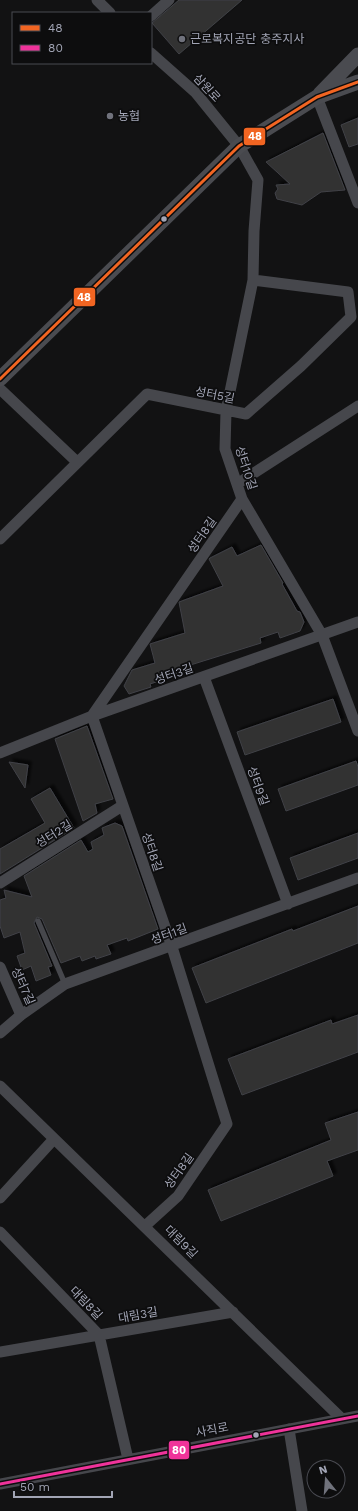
<svg xmlns="http://www.w3.org/2000/svg" width="358" height="1511" font-family="'Work Sans','Noto Sans KR',sans-serif">
  <style>
    .building { fill: #303032; stroke: #414247; filter: url(#shadow) }
    .lines { fill: none; stroke-linecap: round; stroke-linejoin: round }
    .lane { stroke: #46474c; stroke-width: 5.5 }
    .street { stroke: #46474c; stroke-width: 11 }
    .secondary { stroke: #4a4b50; stroke-width: 15 }
    .bus-1-casing { stroke: #0d0d0e; stroke-width: 6 }
    .bus-2-casing { stroke: #0d0d0e; stroke-width: 6 }
    .bus-1 { stroke: #f26522; stroke-width: 3 }
    .bus-2 { stroke: #ef339a; stroke-width: 3 }
    .poi-dot { fill: #70727c; stroke: #0d0d0e; stroke-width: 1.5 }
    .bus-dot { fill: #a2a5b5; stroke: #0d0d0e; stroke-width: 1.5 }
    .labels { text-anchor: middle; dominant-baseline: central; stroke-width: 3.5; stroke-linejoin: round; paint-order: stroke }
    .poi-label { font-size: 12px; fill: #a2a5b5; stroke: #0d0d0e; text-anchor: start }
    .street-label { font-size: 12px; fill: #a2a5b5; stroke: #0d0d0e }
    .line-badge { stroke: #0d0d0e; stroke-width: 1.5 }
    .badge-label { font-size: 11px; text-anchor: middle; font-weight: bold; fill: #fff }
  </style>
  <defs>
    <filter id="shadow"><feDropShadow dx="3.5" dy="-3.5" stdDeviation="1" flood-color="#0009"/></filter>
  </defs>
  <rect width="100%" height="100%" fill="#121213"/>
  <path class="building" d="M179 0H242L179 54 152 23Z
    M358 118V144L349 147 341 125Z
    M323 133 345 190 321 192 302 205 277 199 275 193 278 189 276 185 290 184 266 162Z
    M261 545 283 583 282 584 297 611 300 612 304 622 300 631 280 638 278 632 260 638 261 643 184 667V669L176 672 177 675 150 684 151 687 129 694 124 686 132 670 155 663 150 644 185 633 179 602 223 586 209 559 210 558 232 547 237 556Z
    M333 699 341 722 245 755 237 732Z
    M87 726 113 799 95 804 97 813 83 821 55 739Z
    M356 761 358 767V785L286 811 278 789Z
    M9 762 28 765 25 788Z
    M50 788 74 828 0 874V849L45 823 31 799Z
    M115 823 122 826 158 929 128 941 127 938 107 945 111 954 96 959 95 956 82 961 80 956 61 963 42 919 37 917 34 923 52 966 48 967 51 975 36 981 31 966 22 970 17 956 25 953 20 932 4 938 0 926V900L6 898 4 890 32 897 24 876 81 840 88 852 93 849 91 842 104 835 102 828Z
    M358 833V858L298 880 290 858Z
    M358 906V943L206 1003 192 968 292 929 293 931Z
    M358 1015V1052L242 1095 228 1059 331 1020 332 1024Z
    M358 1112V1150L327 1161 333 1176 221 1221 208 1190 331 1140 325 1123Z"/>
  <g class="lines">
    <path class="lane" d="M38 921 65 984"/>
    <path class="street" d="M97 0 110 13
      M151 16 169 0
      M151 53 196 93 239 146 258 180 254 231 253 280 226 411 225 449 242 499 322 635 358 731
      M317 97 358 203
      M0 389 77 462
      M237 484 358 406
      M0 539 147 394 246 414 301 366 351 317 348 292 253 280
      M204 677 288 904
      M0 753 92 716 358 622
      M0 883 122 806
      M0 967 21 1015
      M0 1033 21 1015 65 984 358 878
      M0 1086 342 1419
      M0 1198 53 1140
      M145 1226 178 1196 227 1124 172 947 92 716 242 499
      M0 1232 99 1335 128 1459
      M0 1352 233 1312
      M289 1429 302 1511
      M0 1484 358 1416"/>
    <path class="secondary" d="M320 94 358 55
      M0 379 239 146 317 97 358 82"/>
    <g class="bus-1-casing">
      <path id="bus-1" d="M0 379 239 146 317 97 358 82"/>
    </g>
    <g class="bus-2-casing">
      <path id="bus-2" d="M0 1484 358 1416"/>
    </g>
    <use href="#bus-1" class="bus-1"/>
    <use href="#bus-2" class="bus-2"/>
  </g>
  <g class="poi-dot">
    <circle cx="182" cy="39" r="4"/>
    <circle cx="110" cy="116" r="4"/>
  </g>
  <g class="bus-dot">
    <circle cx="164" cy="219" r="3.5"/>
    <circle cx="256" cy="1435" r="3.5"/>
  </g>
  <g class="labels">
    <g class="poi-label">
      <text x="190" y="39">근로복지공단 충주지사</text>
      <text x="118" y="116">농협</text>
    </g>
    <g class="street-label">
      <text transform="translate(207 88) rotate(47)">삼원로</text>
      <text transform="translate(215 395) rotate(11)">성터5길</text>
      <text transform="translate(246 468) rotate(72)">성터10길</text>
      <text transform="translate(202 535) rotate(-55)">성터8길</text>
      <text transform="translate(174 674) rotate(-19)">성터3길</text>
      <text transform="translate(258 786) rotate(70)">성터9길</text>
      <text transform="translate(54 834) rotate(-32)">성터2길</text>
      <text transform="translate(152 852) rotate(71)">성터8길</text>
      <text transform="translate(169 934) rotate(-20)">성터1길</text>
      <text transform="translate(23 986) rotate(66)">성터7길</text>
      <text transform="translate(179 1171) rotate(-54)">성터8길</text>
      <text transform="translate(181 1242) rotate(45)">대림9길</text>
      <text transform="translate(86 1303) rotate(46)">대림8길</text>
      <text transform="translate(138 1315) rotate(-10)">대림3길</text>
      <text transform="translate(212 1430) rotate(-11)">사직로</text>
    </g>
  </g>
  <g class="line-badge">
    <rect x="243" y="127" width="23" height="19" rx="4" fill="#f26522"/>
    <rect x="73" y="287" width="23" height="20" rx="4" fill="#f26522"/>
    <rect x="168" y="1440" width="22" height="20" rx="4" fill="#ef339a"/>
  </g>
  <g class="badge-label">
    <text x="255" y="140">48</text>
    <text x="84" y="301">48</text>
    <text x="179" y="1454">80</text>
  </g>
  <rect x="12" y="12" width="140" height="52" fill="#0d0d0e" stroke="#494a51"/>
  <rect x="20" y="25" width="20" height="6" fill="#f26522" stroke="#494a51"/>
  <text x="48" y="32" font-size="12" fill="#a2a5b5">48</text>
  <rect x="20" y="45" width="20" height="6" fill="#ef339a" stroke="#494a51"/>
  <text x="48" y="52" font-size="12" fill="#a2a5b5">80</text>
  <g transform="translate(326 1479) rotate(343)"><circle r="19" fill="#0d0d0e" stroke="#494a51"/>
  <path d="M0-3L7 15L0 10L-7 15Z" fill="#70727c"/>
  <text y="-6" font-size="11" font-weight="bold" text-anchor="middle" fill="#a2a5b5">N</text>
  </g>
  <path d="M14 1491v6h98v-6" fill="none" stroke="#a2a5b5" stroke-width="2"/>
  <text x="20" y="1491" font-size="12" fill="#a2a5b5" stroke="#0d0d0e" stroke-width="3" paint-order="stroke">50 m</text>
</svg>
